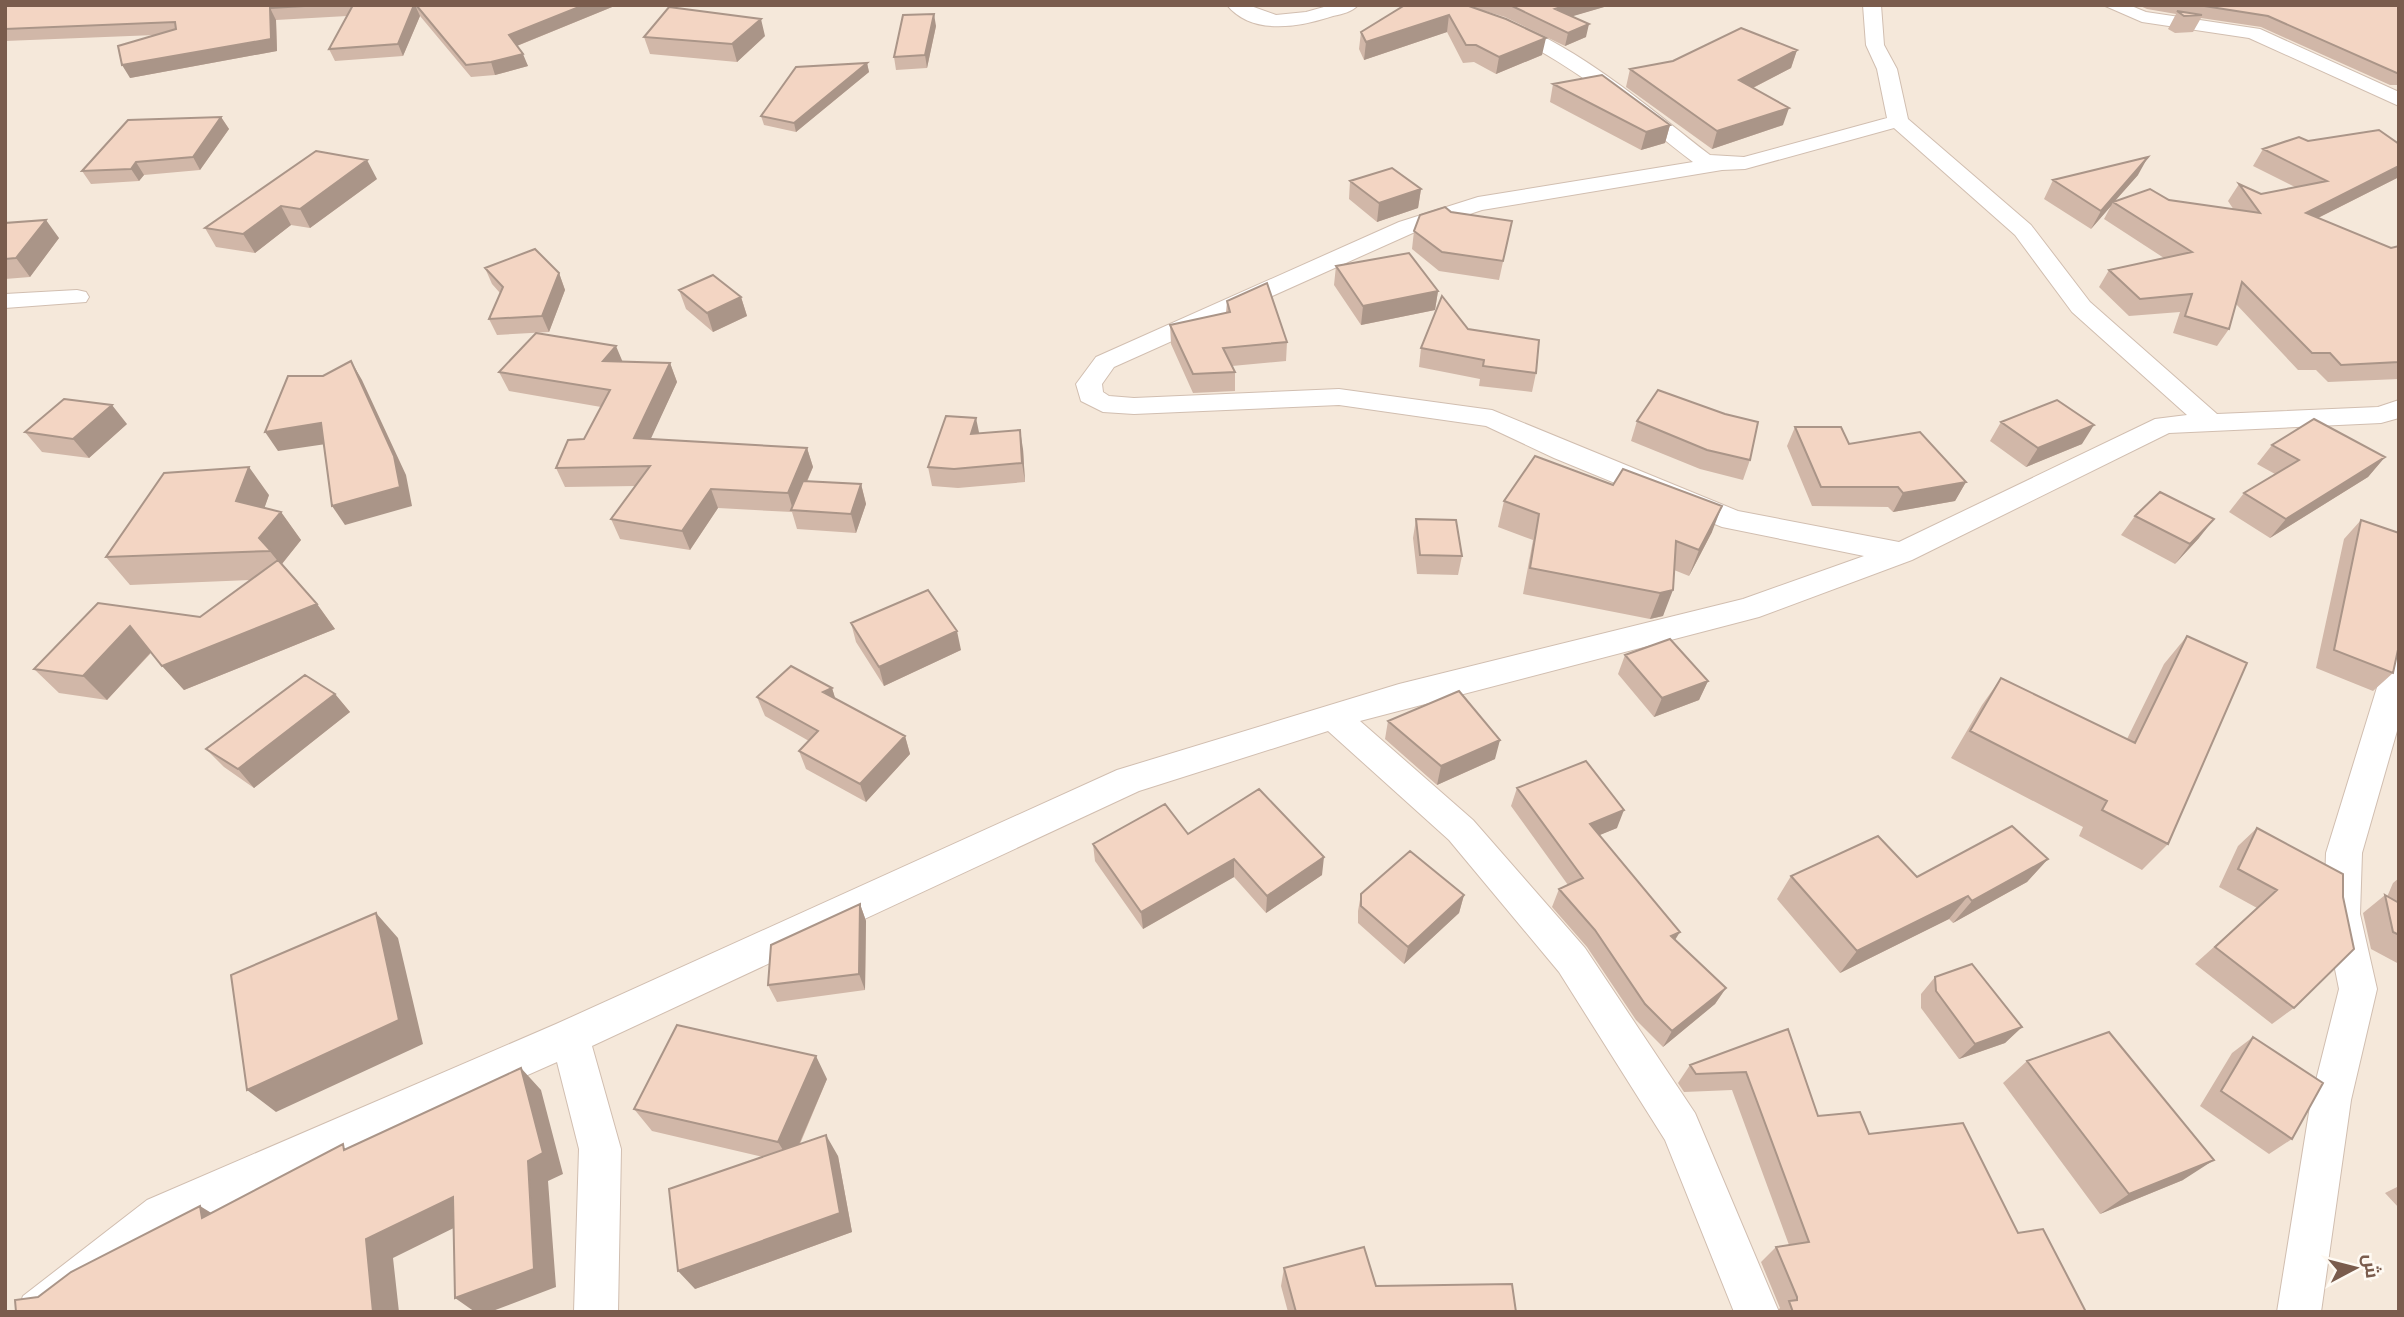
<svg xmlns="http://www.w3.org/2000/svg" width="2404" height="1317" font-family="Montserrat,Cairo,sans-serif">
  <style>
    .residential { fill: #f5e8da }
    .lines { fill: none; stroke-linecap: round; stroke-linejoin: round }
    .street-casing { stroke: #d1beb0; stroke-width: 2 }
    .street { fill: #fff; fill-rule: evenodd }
    .wall { fill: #d1b7a8 }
    .shaded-wall { fill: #aa9588 }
    .building { fill: #f3d5c3; stroke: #aa9588; stroke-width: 2 }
  </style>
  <rect width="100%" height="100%" fill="#fdf6ec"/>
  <path class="residential" d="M5 5H2399V1312H5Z"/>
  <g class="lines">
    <g class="street-casing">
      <path id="street" d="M1227 5H1248L1276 15 1306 12 1331 5H1358C1352 12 1342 14 1333 16 1300 27 1252 36 1227 5Z
        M1425 5C1535 5 1628 92 1710 155L1744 157 1887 118 1877 69 1866 45 1863 5H1881L1884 45 1897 69 1908 119 2031 225 2090 302 2217 414 2378 407 2399 400V418L2381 423 2169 433 1912 560 1759 617 1360 721 1473 820 1585 948 1695 1113 1779 1312H1734L1665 1140 1559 972 1449 840 1328 731 1139 791 592 1046 621 1149 618 1312H574L579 1149 557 1062 177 1230 75 1312H17L23 1296 147 1200 556 1024 1117 770 1399 684 1743 599 1864 556 1722 527 1554 458 1486 426 1339 405 1134 414 1103 412 1081 401 1076 384 1096 357 1399 222 1478 197 1693 162C1636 118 1580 69 1515 38 1487 25 1457 17 1428 9ZM1894 128 2015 235 2072 312 2187 415 2155 419 1899 542 1738 511 1492 410 1339 389 1134 398 1109 396 1103 392 1102 384 1114 367 1415 232 1482 210 1722 170 1745 169Z
        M2103 5H2129L2146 12 2260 29 2399 92V106L2249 38 2142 22Z
        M77 290 86 292 89 297 86 302 5 308V294Z
        M2399 656V724L2362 853 2360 914 2377 989 2351 1100 2321 1312H2277L2311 1100 2339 989 2324 914 2326 853 2383 668 2388 659Z"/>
    </g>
    <use href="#street" class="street"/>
  </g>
  <path class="wall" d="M5 5H617L517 46 528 66 495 75 471 77 420 16 403 56 335 61 329 49 347 16 276 20 277 51 130 78 155 35 5 41Z
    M1405 5H1611L1572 16 1586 37 1565 46 1505 17 1485 11 1542 55 1496 74 1474 62 1463 63 1447 32 1364 60 1359 49 1361 32Z
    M2138 5H2399V85H2390L2261 27 2201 18 2193 32 2175 33 2168 29 2176 14 2147 9Z
    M936 26 927 68 896 70 894 57Z
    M765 36 737 62 650 54 644 37Z
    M1797 50 1791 68 1753 88 1783 125 1712 149 1626 87 1630 69Z
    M867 63 869 72 796 132 764 125 761 116Z
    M1553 84 1670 125 1665 143 1641 150 1550 102Z
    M221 117 229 129 200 170 144 175 139 181 91 184 82 171Z
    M2308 141 2399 144V177L2318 218 2391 248 2399 246V379L2328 382 2316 370H2298L2236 304 2229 329 2217 346 2173 333 2180 312 2129 316 2099 287 2109 270 2164 258 2104 219 2111 206 2091 229 2044 199 2053 180 2138 175 2115 201 2169 200 2234 210 2228 201 2239 184 2261 194 2295 187 2253 166 2263 149Z
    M377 179 310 228 291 225 255 253 216 247 205 228Z
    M1350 181 1421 189 1418 208 1377 222 1349 199Z
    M1451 212 1512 221 1499 280 1439 271 1412 249 1414 231Z
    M5 223 59 238 30 277 5 279Z
    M1336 266 1438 291 1435 310 1361 325 1334 285Z
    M485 268 559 273 565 290 549 332 497 335 489 319 500 293 492 284Z
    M679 290 741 297 747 316 713 332 686 309Z
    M1227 301 1287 342 1286 361 1232 366 1235 372V391L1193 393 1171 344 1170 325 1226 313Z
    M1468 329 1536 373 1532 392 1479 386 1480 379 1419 367 1421 348Z
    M623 362 670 363 677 382 650 439 807 448 813 467 807 482 861 484 866 504 856 533 797 529 792 512 718 508 690 550 620 539 611 519 636 486 565 487 556 468 584 439 601 407 509 391 499 372Z
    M1637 421 1750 460 1743 480 1700 469 1631 441Z
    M2001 422 2082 444 2026 467 1990 441Z
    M127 424 89 458 42 452 25 432Z
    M1795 427 1849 444 1966 482 1955 501 1893 512 1888 507 1812 506 1787 446Z
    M979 433 1023 449 1025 482 958 488 932 486 928 467Z
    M2272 445 2385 457 2368 477 2270 538 2229 512 2244 493 2275 474 2257 464Z
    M269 495 264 508 281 512 301 540 282 564 317 604 335 629 184 690 151 653 107 700 59 693 34 669 200 617 250 580 130 585 106 557Z
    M1504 501 1712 532 1689 576 1674 570 1663 616 1650 619 1523 594 1533 540 1498 527Z
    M2135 516 2199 538 2175 564 2121 535Z
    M1416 519 1462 556 1458 575 1417 574 1413 538Z
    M2361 520 2393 673 2373 691 2316 668 2344 539Z
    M851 623 961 650 884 686 856 642Z
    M2187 636 2168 844 2142 870 2079 836 2083 827 1951 758 1982 705 2001 678 2127 739 2164 664Z
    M1625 655 1708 681 1699 700 1654 717 1618 674Z
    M832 688 835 699 905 736 910 754 866 802 806 769 799 751 809 741 765 716 757 697Z
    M335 694 350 712 254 788 224 767 206 749Z
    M1388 721 1495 759 1437 785 1385 739Z
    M1517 788 1617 828 1599 835 1675 940 1726 988 1715 1004 1663 1047 1636 1020 1587 947 1552 907 1559 889 1568 885 1511 806Z
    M2257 828 2343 897 2294 1008 2272 1024 2195 964 2257 908 2219 887 2238 846Z
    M1188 834 1322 875 1266 913 1234 877 1143 929 1095 861 1093 844Z
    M2048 859 2027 882 1953 923 1949 919 1840 973 1777 899 1791 876 1917 877Z
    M2399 878V964L2371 949 2363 913 2385 895 2387 897 2393 883Z
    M1361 894 1464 895 1459 913 1404 964 1358 923V911Z
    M860 904 866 921 865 990 777 1002 768 985Z
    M1935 977 2022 1027 2005 1043 1959 1059 1921 1008V994Z
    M1788 1029 1818 1116 1869 1134 2018 1233 2086 1312H1776L1780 1308 1761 1262 1776 1247 1789 1245 1732 1090 1684 1092 1678 1083 1690 1065Z
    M2253 1037 2292 1139 2269 1154 2200 1106 2232 1053Z
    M2027 1061 2183 1180 2100 1214 2003 1083Z
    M827 1079 800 1144 838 1156 852 1232 695 1289 763 1157 652 1131 634 1109Z
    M2399 1186V1208L2385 1193Z
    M1284 1268 1376 1286 1516 1312H1288L1281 1286Z"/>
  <path class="shaded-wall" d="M414 5H415L420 16 403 56 398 44Z
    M584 5H617L514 47 509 35Z
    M1567 5H1611L1553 22 1555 9Z
    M270 8 276 20 277 51 130 78 122 65Z
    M934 14 936 26 927 68 925 55Z
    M1449 15 1447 32 1364 60 1366 42Z
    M761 19 765 36 737 62 732 44Z
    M1589 24 1586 37 1565 46 1568 33Z
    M1546 38 1542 55 1496 74 1499 57Z
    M1797 50 1791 68 1733 98 1739 80Z
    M523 54 528 66 495 75 491 62Z
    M867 63 869 72 796 132 794 123Z
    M1789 108 1783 125 1712 149 1717 131Z
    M221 117 229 129 200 170 193 157Z
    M1670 125 1665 143 1641 150 1646 132Z
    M2148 157 2138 175 2114 202H2113L2111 206 2091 229 2101 211Z
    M367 160 377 179 310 228 300 209Z
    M136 162 144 175 139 181 131 169Z
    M2399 166V177L2294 230 2306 213Z
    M1421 189 1418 208 1377 222 1379 203Z
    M281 206 291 225 255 253 243 234Z
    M46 220 59 238 30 277 16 258Z
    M559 273 565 290 549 332 542 316Z
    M1438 291 1435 310 1361 325 1363 306Z
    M741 297 747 316 713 332 707 313Z
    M616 346 624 365 603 361Z
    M351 361 362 380 406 475 412 506 345 525 332 506Z
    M670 363 677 382 642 458 634 438Z
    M112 405 127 424 89 458 73 439Z
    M976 418 980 437 971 434Z
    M321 423 333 443 278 451 265 432Z
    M2094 425 2082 444 2026 467 2038 448Z
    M1020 430 1023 449 1025 482 1022 463Z
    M807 448 813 467 794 510H793L788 493Z
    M2385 457 2368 477 2270 538 2286 519Z
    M249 467 269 495 257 529 236 501Z
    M1966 482 1955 501 1893 512 1903 493Z
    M861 484 866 504 856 533 851 514Z
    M711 489 718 508 690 550 682 531Z
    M1722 506 1712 532 1689 576 1699 550Z
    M281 512 301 540 281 565 259 538Z
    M2214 519 2199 538 2175 564 2190 544Z
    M1673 590 1663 616 1650 619 1660 593Z
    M317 604 335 629 184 690 162 666Z
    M130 626 152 651 107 700 83 676Z
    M957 631 961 650 884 686 879 667Z
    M1708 681 1699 700 1654 717 1662 698Z
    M832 688 838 707 823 692Z
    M335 694 350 712 254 788 238 769Z
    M905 736 910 754 866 802 860 784Z
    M1500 740 1495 759 1437 785 1441 766Z
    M1624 810 1617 828 1583 842 1590 824Z
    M1324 857 1322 875 1266 913 1267 896Z
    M1234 859V877L1143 929 1141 912Z
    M2048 859 2027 882 1953 923 1972 901Z
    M1464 895 1459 913 1404 964 1408 947Z
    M1968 896 1949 919 1840 973 1857 951Z
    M860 904 866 921 865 990 859 974Z
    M376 913 398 938 423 1044 276 1112 247 1090Z
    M1680 932 1670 948 1671 936Z
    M1726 988 1715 1004 1663 1047 1672 1031Z
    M2022 1027 2005 1043 1959 1059 1975 1044Z
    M816 1056 827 1079 791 1163 778 1142Z
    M521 1068 541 1090 563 1174 548 1181 556 1287 490 1312H475L455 1298Z
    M826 1135 838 1156 852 1232 695 1289 678 1271Z
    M2214 1160 2183 1180 2100 1214 2129 1194Z
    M453 1197 476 1217 393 1258 399 1312H373L366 1239Z
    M200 1206 231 1225 202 1218Z"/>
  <path class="building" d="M5 5H322L270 8 271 39 122 65 118 46 176 29 175 22 5 29Z
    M353 5H414L398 44 329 49Z
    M416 5H584L509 35 523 54 491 62 466 65Z
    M1405 5H1466L1506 19 1546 38 1499 57 1476 45H1466L1449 15 1366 42 1361 32Z
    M1510 5H1567L1555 9 1589 24 1568 33Z
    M2198 5H2399V74L2268 16Z
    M669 7 761 19 732 44 644 37Z
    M2177 11 2202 15 2184 16Z
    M934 14 925 55 894 57 903 15Z
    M1741 28 1797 50 1739 80 1789 108 1717 131 1630 69 1673 61Z
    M867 63 794 123 761 116 796 67Z
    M1602 75 1670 125 1646 132 1553 84Z
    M221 117 193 157 136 162 131 169 82 171 128 120Z
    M2379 130 2399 144V166L2306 213 2391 248 2399 246V362L2341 365 2330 353H2312L2242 282 2229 329 2185 316 2192 294 2140 299 2109 270 2192 252 2113 202 2150 189 2169 200 2260 213 2239 184 2261 194 2327 181 2263 149 2299 137 2308 141Z
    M316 151 367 160 300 209 281 206 243 234 205 228Z
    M2148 157 2101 211 2053 180Z
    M1392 168 1421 189 1379 203 1350 181Z
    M1445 207 1451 212 1512 221 1503 261 1442 252 1414 231 1420 215Z
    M46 220 16 258 5 259V223Z
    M535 249 559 273 542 316 489 319 503 287 485 268Z
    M1409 253 1438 291 1363 306 1336 266Z
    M713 275 741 297 707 313 679 290Z
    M1267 283 1287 342 1223 348 1235 372 1193 374 1170 325 1230 312 1227 301Z
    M1442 296 1468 329 1539 340 1536 373 1483 366 1484 360 1421 348Z
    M536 333 616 346 603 361 670 363 634 438 807 448 788 493 711 489 682 531 611 519 650 466 556 468 568 440 584 439 610 390 499 372Z
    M351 361 394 456 400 487 332 506 321 423 265 432 288 376H323Z
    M1658 390 1725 414 1758 422 1750 460 1707 450 1637 421Z
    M64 399 112 405 73 439 25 432Z
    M2057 400 2094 425 2038 448 2001 422Z
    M946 416 976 418 971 434 1020 430 1022 463 954 469 928 467Z
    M2314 419 2385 457 2286 519 2244 493 2299 460 2272 445Z
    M1795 427H1841L1849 444 1920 432 1966 482 1903 493 1898 487H1821Z
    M1535 456 1613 485 1623 469 1722 506 1699 550 1676 541 1673 590 1660 593 1530 568 1539 514 1504 501Z
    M249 467 236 501 281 512 259 538 271 551 106 557 164 473Z
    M803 481 861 484 851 514 791 510Z
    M2160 492 2214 519 2190 544 2135 516Z
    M1416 519 1456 520 1462 556 1420 555Z
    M2361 520 2399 533V645L2393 673 2334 650Z
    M278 560 317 604 162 666 130 626 83 676 34 669 98 603 200 617Z
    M928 590 957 631 879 667 851 623Z
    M2187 636 2247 663 2168 844 2102 810 2107 801 1970 731 2001 678 2135 743Z
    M1670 639 1708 681 1662 698 1625 655Z
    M791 666 832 688 823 692 905 736 860 784 799 751 818 731 757 697Z
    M305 675 335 694 238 769 206 749Z
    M1459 691 1500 740 1441 766 1388 721Z
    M1586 761 1624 810 1590 824 1680 932 1671 936 1726 988 1672 1031 1645 1004 1595 930 1559 889 1583 878 1517 788Z
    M1259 789 1324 857 1267 896 1234 859 1141 912 1093 844 1165 804 1188 834Z
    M2012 826 2048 859 1972 901 1968 896 1857 951 1791 876 1878 836 1917 877Z
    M2257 828 2343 874V897L2354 949 2294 1008 2215 947 2277 890 2238 869Z
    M1410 851 1464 895 1408 947 1361 906V894Z
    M2385 895 2399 903V935L2393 932Z
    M860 904 859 974 768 985 771 945Z
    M376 913 399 1020 247 1090 231 975Z
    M1972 964 2022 1027 1975 1044 1936 991 1935 977Z
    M677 1025 816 1056 778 1142 634 1109Z
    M1788 1029 1818 1116 1860 1112 1869 1134 1963 1123 2018 1233 2043 1229 2086 1312H1793L1789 1301 1797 1300V1297L1776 1247 1809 1242 1746 1072 1696 1074 1690 1065Z
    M2109 1032 2214 1160 2129 1194 2027 1061Z
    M2253 1037 2323 1083 2292 1139 2221 1091Z
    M521 1068 543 1153 528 1161 534 1269 455 1298 453 1197 366 1239 373 1312H16L15 1300 38 1297 71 1272 200 1206 202 1218 343 1144 344 1150Z
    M826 1135 840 1213 678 1271 669 1189Z
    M1364 1247 1376 1286 1512 1284 1516 1312H1296L1284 1268Z"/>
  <rect width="2404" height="1317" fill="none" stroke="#7a5c4d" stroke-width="14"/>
  <g transform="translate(2355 1268) rotate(83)" stroke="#fffaf3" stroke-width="5" paint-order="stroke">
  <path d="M0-5L12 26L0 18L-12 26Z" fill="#7a5c4d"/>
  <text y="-10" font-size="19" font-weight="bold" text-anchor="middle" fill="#7a5c4d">ش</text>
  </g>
</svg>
